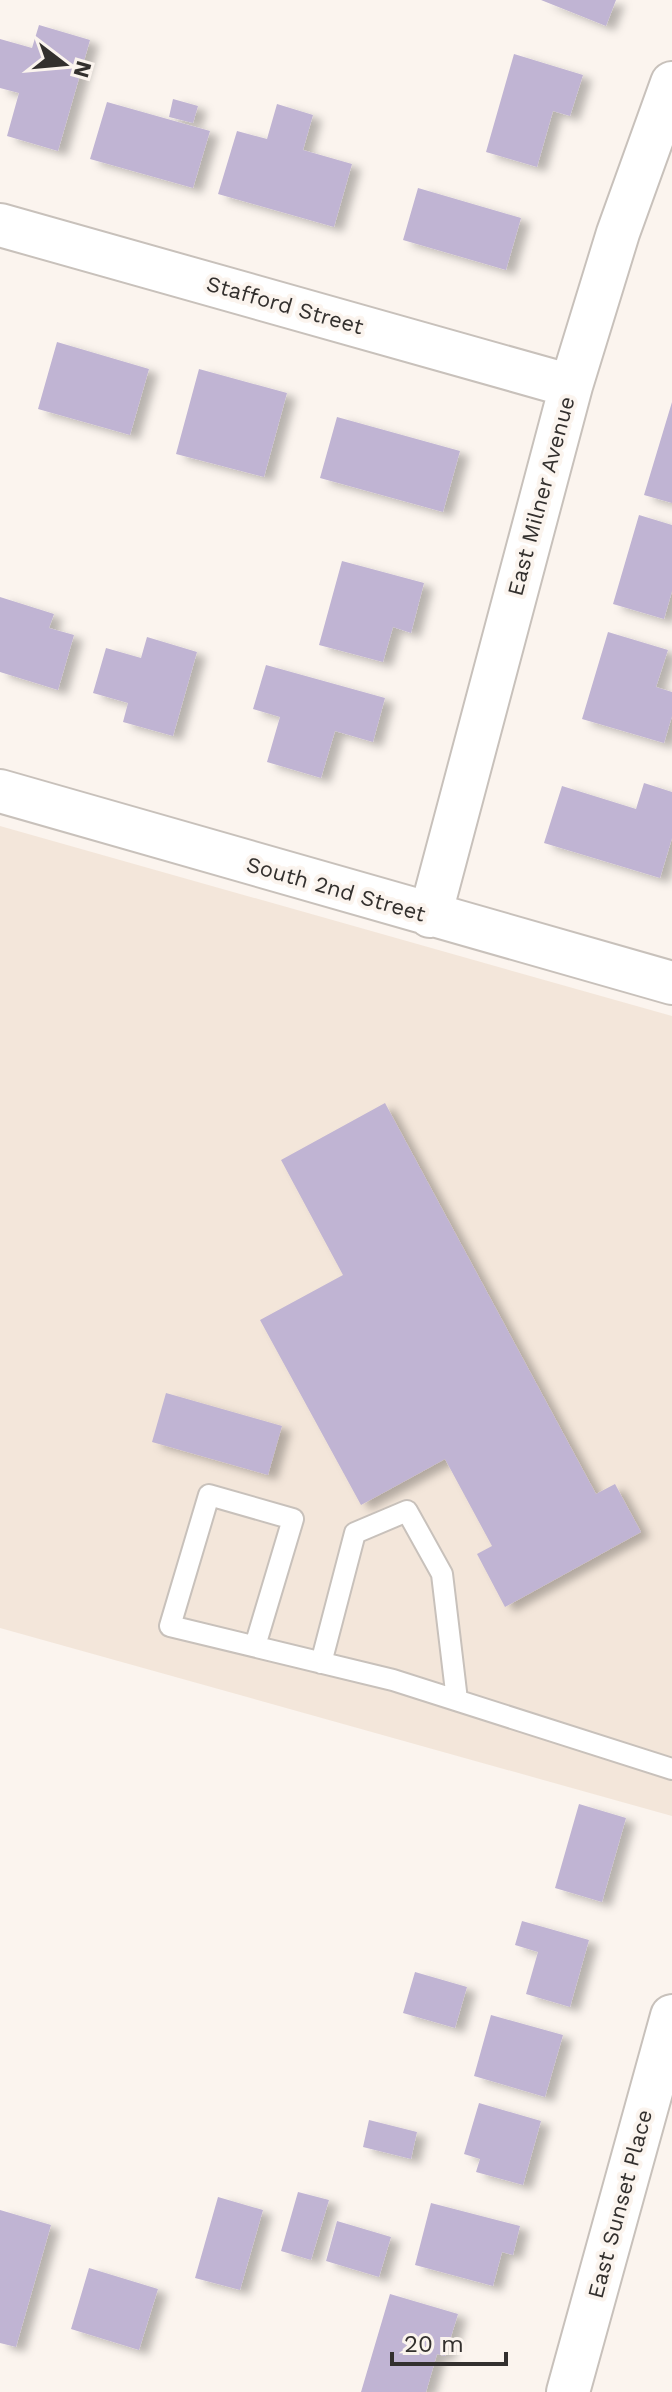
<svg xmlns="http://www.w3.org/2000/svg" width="672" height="2392" font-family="'Work Sans',sans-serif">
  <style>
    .built { fill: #f3e6da }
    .building { fill: #c0b4d3; filter: url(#shadow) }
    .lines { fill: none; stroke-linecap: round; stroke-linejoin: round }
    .service-casing { stroke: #c8c1bb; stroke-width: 24 }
    .minor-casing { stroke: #c8c1bb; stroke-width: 46 }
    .service { stroke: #fff; stroke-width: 20 }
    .minor { stroke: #fff; stroke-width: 42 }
    .labels { text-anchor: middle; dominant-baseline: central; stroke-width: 8; stroke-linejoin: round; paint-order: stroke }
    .street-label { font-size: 22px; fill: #33302e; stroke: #fbf4ee }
  </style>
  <defs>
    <filter id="shadow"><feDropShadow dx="9" dy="5" stdDeviation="4" flood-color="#0004"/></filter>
  </defs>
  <rect width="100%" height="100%" fill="#fbf4ee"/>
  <path class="built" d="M0 826 672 1016V1816L0 1628Z"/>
  <path class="building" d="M541 0H616L606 26Z
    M39 25 90 40 58 151 7 136 19 93 0 88V39L32 48Z
    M514 54 583 75 570 116 553 111 537 167 486 152Z
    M173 99 198 106 193 123 169 117Z
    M107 102 210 131 193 188 90 159Z
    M277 104 313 115 303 150 352 164 334 227 218 194 237 131 267 139Z
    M418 188 521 218 506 270 403 240Z
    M57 342 149 369 130 435 38 409Z
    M199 369 287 393 264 477 176 454Z
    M672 402V503L644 495Z
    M337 417 460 451 443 512 320 478Z
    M639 515 672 525V591L664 619 613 604Z
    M342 561 424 583 411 633 393 627 383 662 319 645Z
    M0 597 54 614 49 628 74 635 58 690 0 672Z
    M608 632 668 650 656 687 672 692V716L664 743 582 719Z
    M147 637 197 652 173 736 123 722 128 703 93 693 106 648 141 658Z
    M266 665 385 698 373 742 335 731 321 778 267 762 280 717 253 709Z
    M644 783 672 792V838L660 878 544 843 562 786 636 809Z
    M385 1103 596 1494 615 1484 641 1532 505 1607 477 1554 492 1546 445 1459 361 1505 260 1320 343 1275 281 1160Z
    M166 1393 282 1426 268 1475 152 1442Z
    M579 1804 626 1818 602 1902 555 1888Z
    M522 1921 589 1940 570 2007 526 1994 538 1952 515 1945Z
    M415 1972 467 1987 455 2028 403 2013Z
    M491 2015 563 2035 545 2097 474 2076Z
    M479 2103 541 2121 523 2185 476 2172 480 2159 464 2154Z
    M369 2120 417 2132 411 2159 363 2147Z
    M298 2192 329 2200 311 2260 281 2251Z
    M218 2197 263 2210 240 2290 195 2278Z
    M431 2203 520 2226 513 2255 502 2252 493 2286 415 2265Z
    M0 2210 51 2225 16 2347 0 2343Z
    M337 2221 391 2237 379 2277 326 2261Z
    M89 2268 158 2289 139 2350 71 2329Z
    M390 2294 458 2314 445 2356 437 2354 426 2392H361Z"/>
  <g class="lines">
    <g class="service-casing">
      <path id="service" d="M255 1646 293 1519 209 1495 170 1626 393 1680 672 1769
        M321 1663 355 1533 407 1511 442 1574 457 1700"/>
    </g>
    <g class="minor-casing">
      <path id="minor" d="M0 225 571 386
        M0 791 672 983
        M430 916 571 386 618 233 672 83
        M568 2392 672 2016"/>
    </g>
    <use href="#service" class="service"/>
    <use href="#minor" class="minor"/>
  </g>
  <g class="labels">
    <g class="street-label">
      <text transform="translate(285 305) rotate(16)">Stafford Street</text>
      <text transform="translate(541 496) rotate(-75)">East Milner Avenue</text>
      <text transform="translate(336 889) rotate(16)">South 2nd Street</text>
      <text transform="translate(620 2204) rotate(-75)">East Sunset Place</text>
    </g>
  </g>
  <g transform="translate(64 64) rotate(106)" stroke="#fbf4ee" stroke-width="6" paint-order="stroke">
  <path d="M0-6L14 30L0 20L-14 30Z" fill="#33302e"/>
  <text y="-12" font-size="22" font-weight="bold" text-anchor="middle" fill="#33302e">N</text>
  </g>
  <path d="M392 2352v12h114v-12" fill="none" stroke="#33302e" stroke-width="4"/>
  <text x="404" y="2352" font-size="24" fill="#33302e" stroke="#fbf4ee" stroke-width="6" paint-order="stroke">20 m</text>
</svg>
